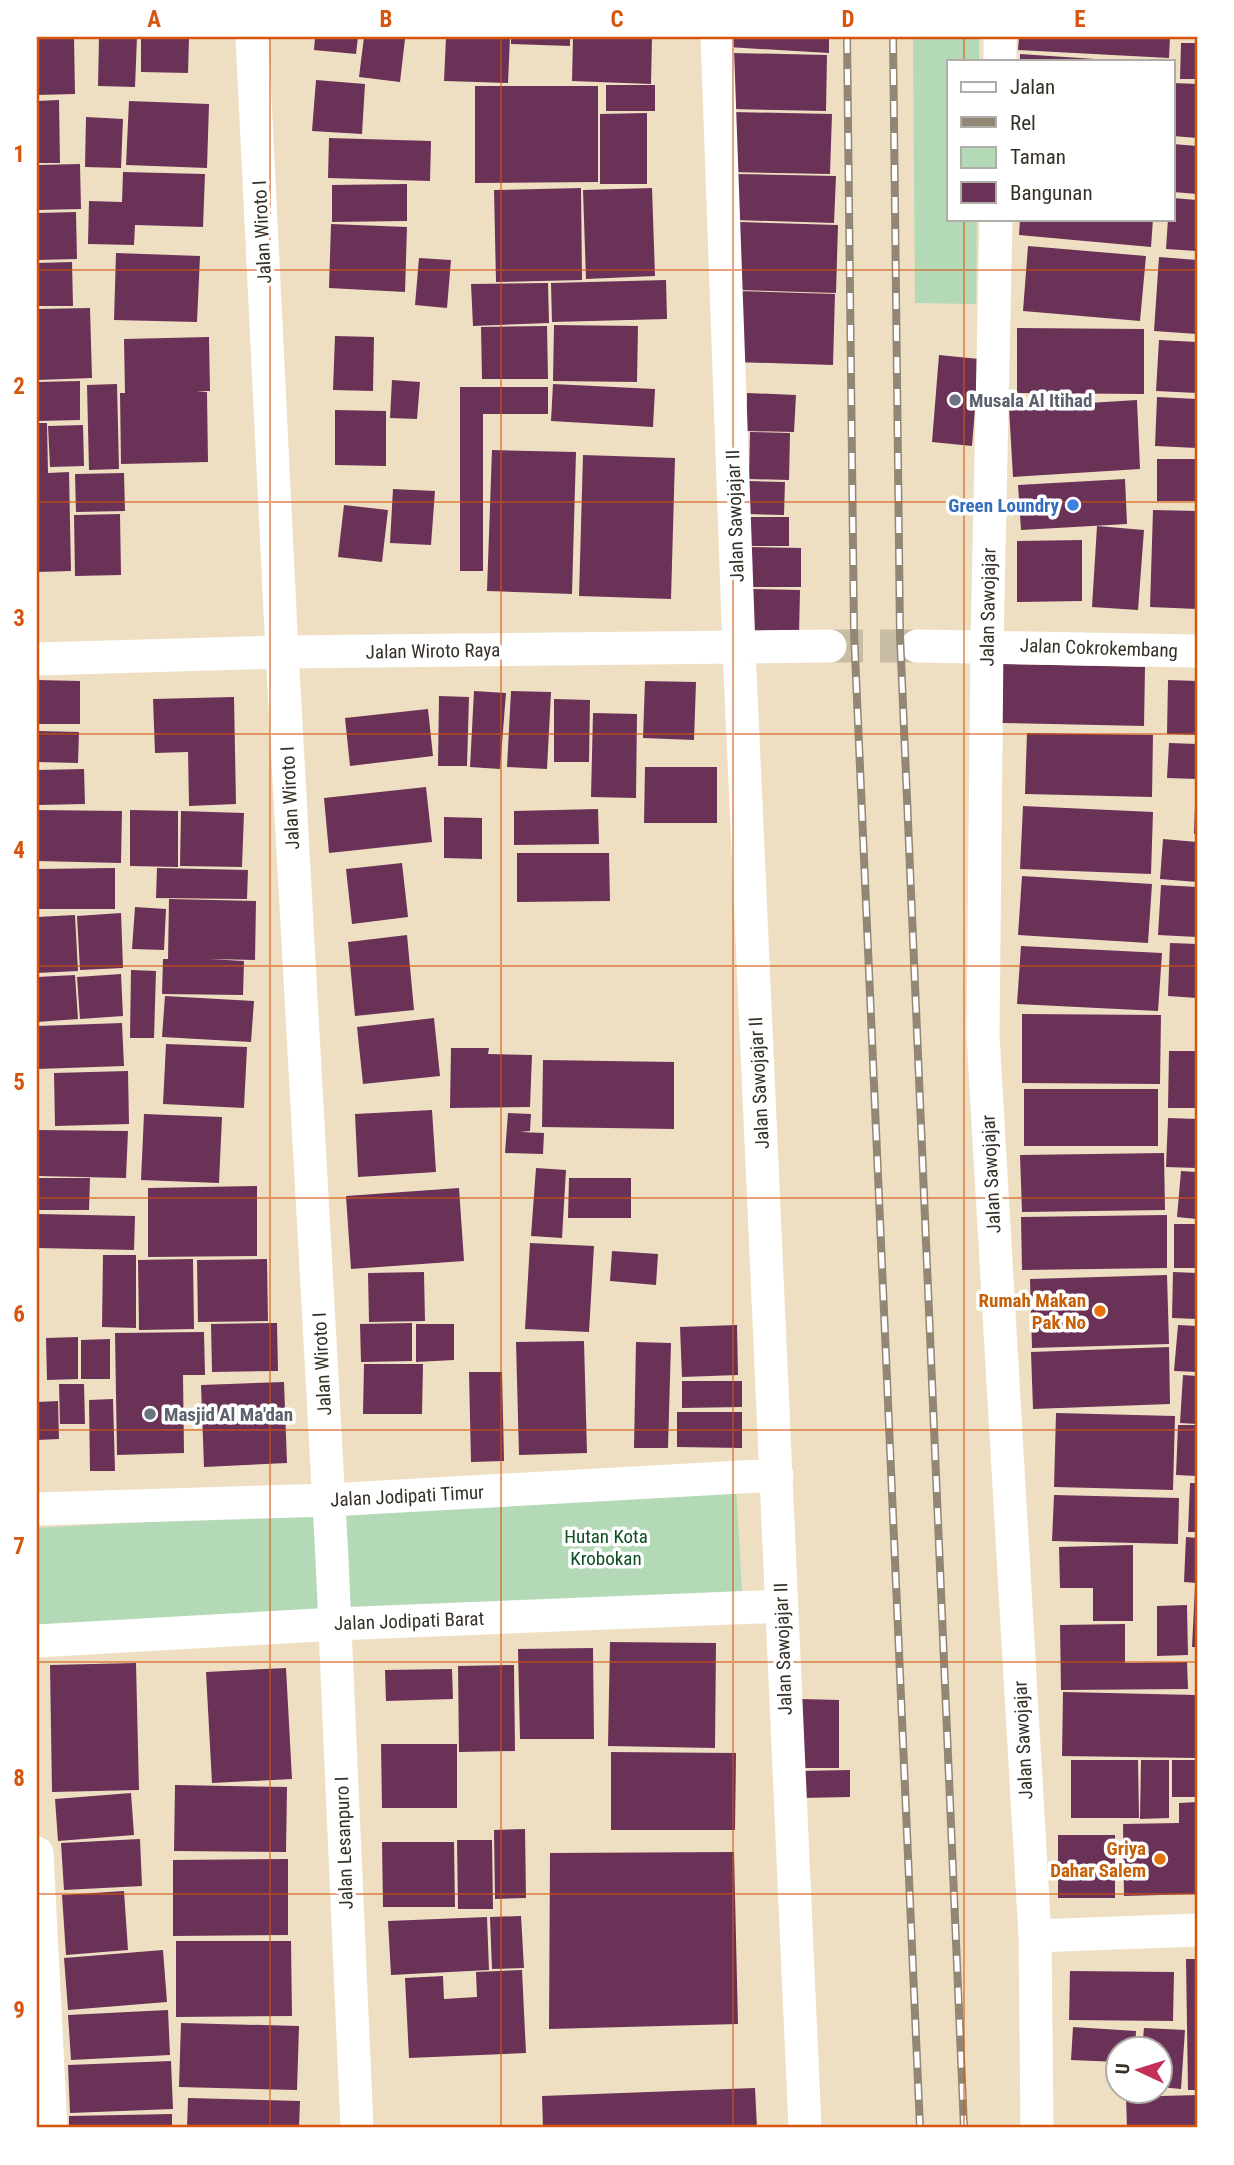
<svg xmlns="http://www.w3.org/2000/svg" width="1234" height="2165" font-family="'Roboto Condensed',sans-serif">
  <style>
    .green { fill: #b3d9b7 }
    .building { fill: #6b3257 }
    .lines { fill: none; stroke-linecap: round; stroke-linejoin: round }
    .street-tunnel { stroke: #c9bca4; stroke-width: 33; stroke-dasharray: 33 17; stroke-linecap: butt }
    .street { stroke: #fff; stroke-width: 33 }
    .rail-casing { stroke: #918774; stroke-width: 8 }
    .rail { stroke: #fff; stroke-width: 5; stroke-dasharray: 16; stroke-linecap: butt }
    .grid { fill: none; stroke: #d6550f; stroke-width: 2; stroke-opacity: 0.55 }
    .worship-dot { fill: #6b7280; stroke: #fff; stroke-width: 2.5 }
    .shop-dot { fill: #3f7fe0; stroke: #fff; stroke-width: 2.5 }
    .food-dot { fill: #e8710a; stroke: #fff; stroke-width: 2.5 }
    .labels { text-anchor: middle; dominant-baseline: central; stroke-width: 7; stroke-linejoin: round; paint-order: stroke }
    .street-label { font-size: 19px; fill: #363126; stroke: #fff }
    .worship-label { font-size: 19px; font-weight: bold; fill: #5b616d; stroke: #fff; text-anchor: start }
    .shop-label { font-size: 19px; font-weight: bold; fill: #366cbe; stroke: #fff; text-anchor: end }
    .food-label { font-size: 19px; font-weight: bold; fill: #c56008; stroke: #fff; text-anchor: end }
    .park-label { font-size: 19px; fill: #0c4f20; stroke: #fff }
    .neatline { fill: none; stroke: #d6550f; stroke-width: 2.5 }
    .grid-label { font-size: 23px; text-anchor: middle; font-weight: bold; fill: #d6550f }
  </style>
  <rect width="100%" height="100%" fill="#eedfc3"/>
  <path class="green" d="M913 37H979V61H949V219H977L976 304 915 303Z
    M736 1488 742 1591 37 1631V1528Z"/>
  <path class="building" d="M37 37H74L75 94 37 95Z
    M99 37H137L135 87 98 86Z
    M141 37H189L188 73 141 72Z
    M315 37H358L356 54 314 50Z
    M364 37 405 39 400 82 359 77Z
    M446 37H510L508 83 444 81Z
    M511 37H570V46L511 44Z
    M573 37H652L651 84 572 81Z
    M729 37H829V53L728 47Z
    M1019 37H1170L1169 58 1018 50Z
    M1181 43H1197V79H1180Z
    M733 53 827 55 826 111 731 109Z
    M1020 54 1095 59V61H1020Z
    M316 80 365 84 362 134 312 131Z
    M1173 83 1197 84V138L1173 136Z
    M606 85H655V111H606Z
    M475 86H598V182L475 183Z
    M59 100 60 163H37V101Z
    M129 101 209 104 207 168 126 165Z
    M733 112 832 114 830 174 731 172Z
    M647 113V184H600V114Z
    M86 117 123 119 121 168 85 167Z
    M329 138 431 141 430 181 328 178Z
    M1173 144 1197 146V194L1173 192Z
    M80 164 81 209 37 210V165Z
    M123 172 205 174 203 227 135 225 134 245 88 244 89 201 122 202Z
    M736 174 836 176 834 223 735 220Z
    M407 184V221L332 222V185Z
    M581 188 582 280 496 282 494 190Z
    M652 188 655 276 586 279 583 190Z
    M1173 198 1197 200V251L1166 249 1168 219H1173Z
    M76 212 77 259 37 260V213Z
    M1020 219H1153L1151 247 1019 235Z
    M740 222 838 225 836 293 738 290Z
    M331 224 407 227 405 292 329 288Z
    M1028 246 1146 256 1140 321 1023 311Z
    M116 253 200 256 197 322 114 320Z
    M1159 257 1197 260V334L1154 331Z
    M419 258 451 260 447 308 415 305Z
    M72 262 73 306H37V263Z
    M666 280 667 319 552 322 551 283Z
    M548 283 549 323 473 326 471 284Z
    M737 291 835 294 833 365 735 362Z
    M90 308 92 378 37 380V309Z
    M554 325 638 326 637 382 553 381Z
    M547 326 548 379H482L481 327Z
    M1017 328 1144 329V394L1017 393Z
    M335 336 374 337 373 391 333 390Z
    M209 337 210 391H196L207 392 208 462 121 464 120 393H125L124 339Z
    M1159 340 1197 342V393L1156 391Z
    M939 355 979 359 972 446 932 442Z
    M392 380 420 382 417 419 390 418Z
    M80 381V420L37 421V382Z
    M117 384 119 469 89 470 87 385Z
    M553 384 655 389 653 427 551 421Z
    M460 387H548V414H483V571H460Z
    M747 393 796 395 794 432 746 431Z
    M1157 397 1197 399V448L1155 446Z
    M1137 400 1140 469 1013 477 1009 408Z
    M335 410 386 411V466L335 465Z
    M37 423H47L48 473 69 472 71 571 37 572Z
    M83 425 84 466 50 467 48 426Z
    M750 432 790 433 789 480 749 479Z
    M492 450 576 452 572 594 487 591Z
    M583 455 675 458 671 599 579 596Z
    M1157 459H1197V501H1157Z
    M124 473 125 511 76 512 75 474Z
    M1125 479 1127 524 1021 530 1018 485Z
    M748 481 785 482 784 515 747 514Z
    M393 489 435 491 431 545 390 543Z
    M344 505 388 510 382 562 338 557Z
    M1153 510 1197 511V609L1150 607Z
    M120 514 121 575 75 576 74 515Z
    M748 517H789V546H748Z
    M1097 526 1144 530 1138 610 1092 607Z
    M1082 540V601L1017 602V541Z
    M748 547 801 548V587H747Z
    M752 589 800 590 799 635 751 634Z
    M1003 664 1145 667 1144 726 1002 723Z
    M37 680 80 681V724H37Z
    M1168 680 1197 681V735L1167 734Z
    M645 681 696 682 694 740 643 738Z
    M474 691 506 693 500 769 470 767Z
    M511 691 551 692 547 769 507 767Z
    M439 696 469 697 467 766H438Z
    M234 697 236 804 189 806 188 752 155 753 153 699Z
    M554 699 590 700 589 762H554Z
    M428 709 433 756 350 766 345 718Z
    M593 713 637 714 636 798 591 797Z
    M37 731 79 732 78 763 37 762Z
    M1027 733 1153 735 1152 797 1025 794Z
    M1169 743 1197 744V779L1167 778Z
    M645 767H717V823H644Z
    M84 769 85 804 37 805V770Z
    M426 787 432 842 329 853 324 798Z
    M1023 806 1153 812 1151 874 1020 869Z
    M1195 806H1197V834H1194Z
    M598 809 599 844 514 845V811Z
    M37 810 122 811 121 863 37 861Z
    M130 810 178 811V867L130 866Z
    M181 811 244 813 242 867 180 866Z
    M444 817 482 818V859L444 858Z
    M1163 839 1197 842V882L1160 879Z
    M517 853H609L610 901 517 902Z
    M402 863 408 917 352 924 346 869Z
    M115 868V909H37V869Z
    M157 868 248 870 247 899 156 898Z
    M1022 876 1152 884 1148 943 1018 935Z
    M1161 885 1197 887V937L1158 935Z
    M169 899 256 901 255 960 209 959 244 961 243 995 162 994 163 959H168Z
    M135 907 166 909 164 950 132 949Z
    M121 913 123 968 80 970 77 916Z
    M75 915 78 971 37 973V917Z
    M407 935 414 1010 355 1016 348 942Z
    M1170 943 1197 944V998L1168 996Z
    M1021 946 1162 953 1158 1011 1017 1004Z
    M131 970 156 971 154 1038H130Z
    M121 974 123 1016 80 1019 77 977Z
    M75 975 78 1019 37 1022V977Z
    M165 996 254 1001 251 1042 162 1037Z
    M1022 1014 1161 1015 1160 1084 1022 1083Z
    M434 1018 440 1076 363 1084 357 1027Z
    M122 1023 124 1066 37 1069V1026Z
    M166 1044 247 1047 244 1108 163 1104Z
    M451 1048H489L488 1054 532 1055 530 1107 450 1108Z
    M1169 1051H1197V1108H1168Z
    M543 1060 674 1062V1129L542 1127Z
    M128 1071 129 1124 55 1126 54 1073Z
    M1024 1089H1158V1146H1024Z
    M432 1110 436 1172 358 1177 355 1114Z
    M508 1113 531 1114 530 1131 520 1132 544 1133 543 1154 505 1153Z
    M144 1114 222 1117 219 1183 141 1180Z
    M1168 1118 1197 1119V1168L1166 1167Z
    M37 1130 128 1131 126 1178 37 1176Z
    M1164 1153 1165 1210 1022 1212 1020 1155Z
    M536 1168 566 1170 562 1238 531 1236Z
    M1181 1171 1197 1172V1219L1177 1217Z
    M37 1178H90L89 1210H37Z
    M569 1178H631V1218H568Z
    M257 1186V1256L148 1257V1188Z
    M459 1188 464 1261 351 1269 346 1196Z
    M37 1214 135 1216 134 1250 37 1248Z
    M1167 1215V1268L1022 1270 1021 1217Z
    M1174 1224H1197V1268H1174Z
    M530 1243 594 1246 589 1332 525 1329Z
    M612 1251 658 1254 656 1285 610 1281Z
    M103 1255H136V1328L102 1327Z
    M193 1259 194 1329 139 1330 138 1260Z
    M267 1259 268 1321 198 1322 197 1260Z
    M424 1272 425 1321 369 1322 368 1273Z
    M1173 1272 1197 1273V1319L1172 1318Z
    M1167 1275 1169 1344 1032 1348 1030 1279Z
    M277 1323 278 1371 212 1372 211 1324Z
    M412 1323V1361L361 1362 360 1324Z
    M416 1324H454V1360L416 1362Z
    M737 1325 738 1375 682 1377 680 1327Z
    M1178 1325 1197 1326V1372L1174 1371Z
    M204 1332 205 1375H183L184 1453 117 1455 115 1333Z
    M78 1337V1379L47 1380 46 1338Z
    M110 1339V1379H81V1340Z
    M584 1341 587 1453 519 1455 516 1342Z
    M636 1342 671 1343 668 1448H634Z
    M1169 1347 1170 1404 1033 1409 1031 1352Z
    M364 1364H423L422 1414H363Z
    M469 1372H502L504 1461 471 1462Z
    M1183 1375 1197 1376V1424L1180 1423Z
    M682 1381H742V1407L682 1408Z
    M284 1382 287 1463 204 1467 201 1385Z
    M59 1384H84L85 1424H60Z
    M113 1399 115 1471H90L89 1400Z
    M58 1401 59 1439 37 1440V1402Z
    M677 1412H742V1448L677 1447Z
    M1056 1413 1175 1416 1173 1490 1054 1487Z
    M1178 1425H1197V1476L1176 1475Z
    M1190 1483H1197V1532H1188Z
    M1054 1495 1179 1498 1178 1544 1052 1541Z
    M1186 1537 1197 1538V1583L1184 1582Z
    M1133 1545V1621H1093V1588H1060L1059 1547Z
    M1195 1587H1197V1647H1192Z
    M1187 1605 1188 1655 1157 1656V1606Z
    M1125 1624V1663L1187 1662 1188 1689 1061 1690 1060 1625Z
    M610 1642 716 1643 715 1748 608 1746Z
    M593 1648 594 1739H520L518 1649Z
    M136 1663 139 1790 52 1792 50 1665Z
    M514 1665 515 1751 459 1752 458 1666Z
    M286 1668 292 1779 212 1783 206 1672Z
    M452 1669 453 1699 386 1701 385 1670Z
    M1063 1692 1196 1695 1195 1758 1062 1756Z
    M801 1699 839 1700V1768H801Z
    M381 1744H457V1808H382Z
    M611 1752 736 1753 735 1830H611Z
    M1071 1760H1138L1139 1818H1071Z
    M1141 1760H1169V1818L1140 1819Z
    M1172 1760H1197V1797H1172Z
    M850 1770V1797L801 1798 800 1771Z
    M175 1785 287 1787 286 1852 174 1851Z
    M131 1793 134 1835 58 1841 55 1799Z
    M1197 1802V1894L1124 1896 1123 1824 1179 1823V1803Z
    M525 1829 526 1898 495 1899 494 1830Z
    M1058 1835H1115V1898H1058Z
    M140 1839 142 1886 64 1890 61 1843Z
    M457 1840H492L493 1909H458Z
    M382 1842H454L455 1907H383Z
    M734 1852 738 2024 549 2029 550 1853Z
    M288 1859V1935L173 1936V1860Z
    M124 1891 128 1950 66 1955 62 1895Z
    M521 1916 524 1968 492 1969 490 1917Z
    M487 1917 489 1970 391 1975 388 1921Z
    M176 1941H291L292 2016 176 2017Z
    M163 1950 167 2002 68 2010 64 1958Z
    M1186 1959H1197V2090H1188Z
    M522 1970 526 2053 409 2058 405 1978 443 1976 444 1999 477 1997 476 1972Z
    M1070 1971 1174 1972 1173 2021 1069 2020Z
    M168 2010 170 2055 71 2060 68 2015Z
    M181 2023 299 2026 297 2090 179 2087Z
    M1073 2027 1136 2031 1135 2049H1118V2062L1071 2060Z
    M1144 2028 1185 2030 1181 2089 1160 2087V2050L1142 2049Z
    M171 2061 173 2109 70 2113 68 2065Z
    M755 2088 757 2128H543L542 2096Z
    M1197 2095V2128H1127L1126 2097Z
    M188 2098 300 2101 299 2128H187Z
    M172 2114V2128H69V2116Z"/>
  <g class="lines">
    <path class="street-tunnel" d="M830 646H917"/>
    <path class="street" d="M252 37 282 652 332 1559 357 2128
      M717 37 739 648 805 2128
      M1000 61V37
      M996 219 987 645 983 1036 1035 1936 1037 2128
      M917 646 1197 651
      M37 659 282 652 830 646
      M37 1509 329 1500 777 1475
      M37 1641 335 1624 781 1606
      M37 1853 51 2128
      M1035 1936 1197 1930"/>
    <g class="rail-casing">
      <path id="rail" d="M847 37 854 631 920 2128
        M893 37 900 635 964 2128"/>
    </g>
    <use href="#rail" class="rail"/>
  </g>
  <path class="grid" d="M270 37V2128M501 37V2128M733 37V2128M964 37V61M964 219V2128M37 270H1197M37 502H1197M37 734H1197M37 966H1197M37 1198H1197M37 1430H1197M37 1662H1197M37 1894H1197"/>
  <g class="worship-dot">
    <circle cx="955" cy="400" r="7"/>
    <circle cx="150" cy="1414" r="7"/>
  </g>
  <circle class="shop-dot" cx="1073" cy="505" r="7"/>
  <g class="food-dot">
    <circle cx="1100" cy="1311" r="7"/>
    <circle cx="1160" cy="1859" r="7"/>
  </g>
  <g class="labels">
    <g class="street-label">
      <text transform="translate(262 232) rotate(-93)">Jalan Wiroto I</text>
      <text transform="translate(735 516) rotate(-92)">Jalan Sawojajar II</text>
      <text transform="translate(988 607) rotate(-89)">Jalan Sawojajar</text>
      <text transform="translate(1099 648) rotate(2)">Jalan Cokrokembang</text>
      <text transform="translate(433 651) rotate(-1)">Jalan Wiroto Raya</text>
      <text transform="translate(290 798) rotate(-93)">Jalan Wiroto I</text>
      <text transform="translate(759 1083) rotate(-93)">Jalan Sawojajar II</text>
      <text transform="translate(991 1174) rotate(-93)">Jalan Sawojajar</text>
      <text transform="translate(322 1364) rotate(-93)">Jalan Wiroto I</text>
      <text transform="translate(407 1496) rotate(-3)">Jalan Jodipati Timur</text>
      <text transform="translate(409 1621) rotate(-2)">Jalan Jodipati Barat</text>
      <text transform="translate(783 1649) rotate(-92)">Jalan Sawojajar II</text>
      <text transform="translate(1023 1740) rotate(-93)">Jalan Sawojajar</text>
      <text transform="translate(344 1843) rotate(-92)">Jalan Lesanpuro I</text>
    </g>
    <g class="worship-label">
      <text x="969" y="400">Musala Al Itihad</text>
      <text x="164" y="1414">Masjid Al Ma'dan</text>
    </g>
    <g class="shop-label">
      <text x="1059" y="505">Green Loundry</text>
    </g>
    <g class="food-label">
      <text x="1086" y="1300">Rumah Makan<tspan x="1086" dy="22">Pak No</tspan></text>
      <text x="1146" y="1848">Griya<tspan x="1146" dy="22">Dahar Salem</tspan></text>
    </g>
    <g class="park-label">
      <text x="606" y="1536">Hutan Kota<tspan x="606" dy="22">Krobokan</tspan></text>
    </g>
  </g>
  <rect width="1234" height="2165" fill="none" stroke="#ffffff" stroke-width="77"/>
  <rect x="947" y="60" width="228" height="161" fill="#ffffff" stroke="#afada8" stroke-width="2"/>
  <rect x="961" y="82" width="35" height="10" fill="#ffffff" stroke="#afada8" stroke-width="2"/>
  <text x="1010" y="94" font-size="21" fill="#363126">Jalan</text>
  <rect x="961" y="117" width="35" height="10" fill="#918774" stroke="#afada8" stroke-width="2"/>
  <text x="1010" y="130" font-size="21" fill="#363126">Rel</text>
  <rect x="961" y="147" width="35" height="21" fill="#b3d9b7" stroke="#afada8" stroke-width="2"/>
  <text x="1010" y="164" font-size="21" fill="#363126">Taman</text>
  <rect x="961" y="182" width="35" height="21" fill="#6b3257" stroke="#afada8" stroke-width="2"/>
  <text x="1010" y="200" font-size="21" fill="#363126">Bangunan</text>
  <g transform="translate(1139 2070) rotate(274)"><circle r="33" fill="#ffffff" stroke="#afada8" stroke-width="2"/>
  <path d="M0-5L12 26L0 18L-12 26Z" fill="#c13158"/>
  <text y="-10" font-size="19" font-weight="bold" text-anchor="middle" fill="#363126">U</text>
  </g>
  <rect x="38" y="38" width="1158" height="2088" class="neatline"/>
  <g class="grid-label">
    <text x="154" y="27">A</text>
    <text x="386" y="27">B</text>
    <text x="617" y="27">C</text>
    <text x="848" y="27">D</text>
    <text x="1080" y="27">E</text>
    <text x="19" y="162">1</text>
    <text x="19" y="394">2</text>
    <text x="19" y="626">3</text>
    <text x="19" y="858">4</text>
    <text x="19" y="1090">5</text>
    <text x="19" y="1322">6</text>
    <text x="19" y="1554">7</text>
    <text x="19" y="1786">8</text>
    <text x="19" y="2018">9</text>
  </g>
</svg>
